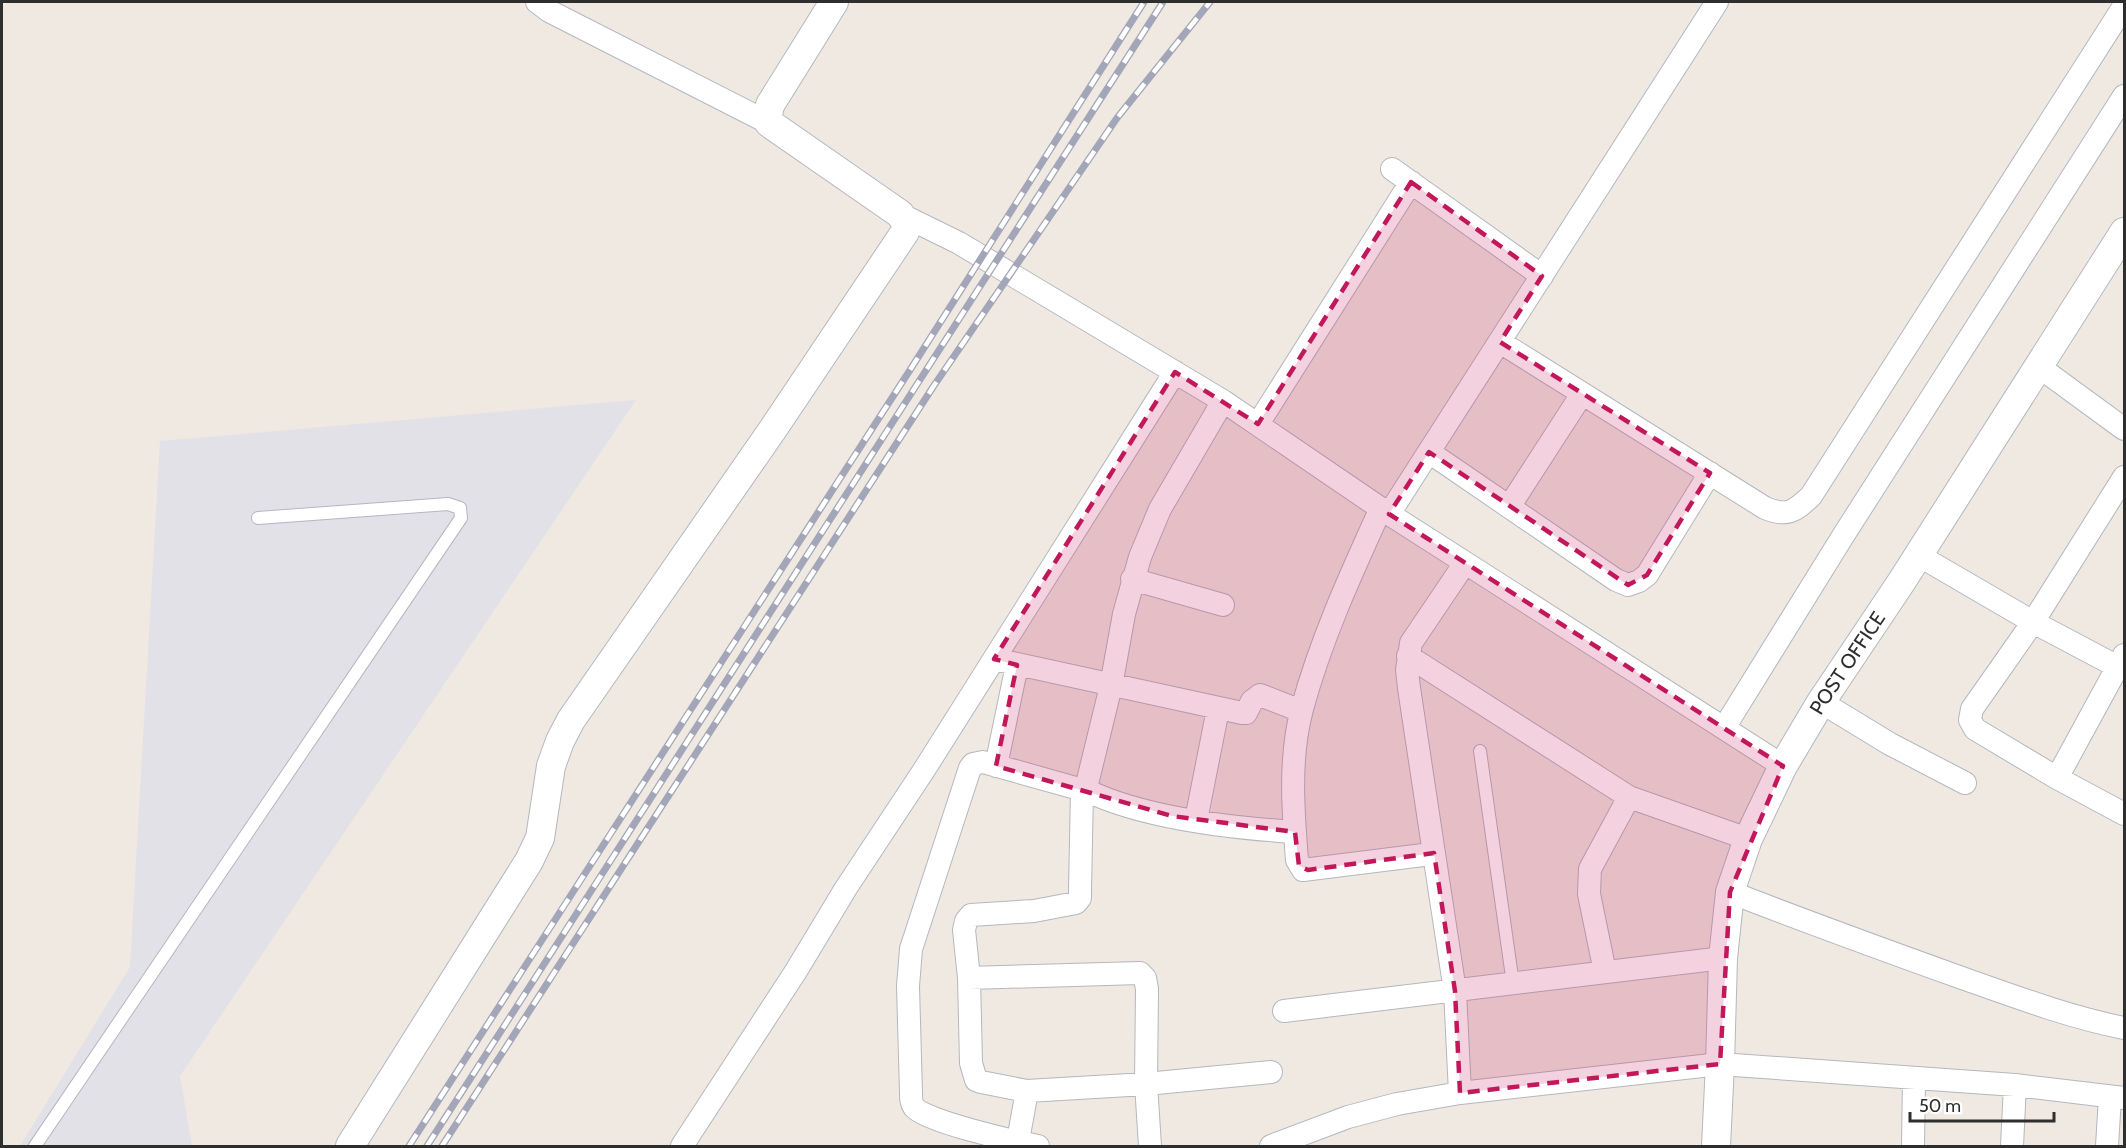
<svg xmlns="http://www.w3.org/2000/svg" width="2126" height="1148" font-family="Cabin,sans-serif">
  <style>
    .industrial { fill: #e3e1e8 }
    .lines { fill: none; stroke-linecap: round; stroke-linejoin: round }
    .service-casing { stroke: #b4b7c1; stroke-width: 14 }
    .minor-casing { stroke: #b4b7c1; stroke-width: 24 }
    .tertiary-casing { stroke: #b4b7c1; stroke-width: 30 }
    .service { stroke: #fff; stroke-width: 12 }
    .minor { stroke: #fff; stroke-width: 22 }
    .tertiary { stroke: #fff; stroke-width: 28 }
    .rail-casing { stroke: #a3a6b8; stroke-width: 7 }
    .rail { stroke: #fff; stroke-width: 4.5; stroke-dasharray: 14; stroke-linecap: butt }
    .marked { fill: #c2185b; fill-opacity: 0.2; stroke: #c2185b; stroke-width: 4.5; stroke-dasharray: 12 8; stroke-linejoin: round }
    .labels { text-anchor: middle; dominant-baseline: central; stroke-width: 5; stroke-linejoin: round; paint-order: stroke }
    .street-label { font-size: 20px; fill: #2e2e2e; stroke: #fff }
  </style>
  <rect width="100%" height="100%" fill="#efe9e1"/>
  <path class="industrial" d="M636 400 180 1076 192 1146H20L130 967 160 441Z"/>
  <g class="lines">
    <g class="service-casing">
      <path id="service" d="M1480 751 1513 984
        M35 1146 461 518 460 508 448 504 258 518"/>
    </g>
    <g class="minor-casing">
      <path id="minor" d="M537 2 549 11 769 123
        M1392 169 1542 276
        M900 214 959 243 1223 401 1389 514 1783 766
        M1500 342 1765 508C1787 517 1794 512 1811 496L2124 6
        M2038 366 2124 429
        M1223 401 1160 509 1140 557 1124 614 1111 686 1087 784 1090 792C1146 818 1233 828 1295 832
        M1258 424 1411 182
        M1429 452 1616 580 1628 585 1639 581 1647 575 1710 473
        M2124 477 2033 622 1972 709 1970 720 1975 729 2057 778 2124 814
        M1509 507 1582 394
        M1381 508C1351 574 1321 639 1302 709 1289 757 1293 811 1297 860L1303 870 1423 855 1430 852 1433 847 1409 688 1407 670 1411 643 1465 563
        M1389 514 1717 2
        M1918 555 2033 622 2118 667
        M1132 579 1223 605
        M1408 656 1629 797 1748 839
        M994 659 1242 713H1246L1252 701 1260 695 1301 711
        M1821 702 1890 744 1965 783
        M1724 728 1843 536 2124 96
        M996 766 1017 665
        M2057 778 2124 655
        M1082 790 1080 891V898L1076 903 1034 911 971 915 966 921 964 930 969 978 971 1063 976 1080 981 1082 1027 1091 1146 1084 1271 1072
        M1196 820 1218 709
        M1433 847 1455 991 1460 1093
        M1730 892C1807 922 1884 950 1962 978 2016 997 2069 1017 2124 1028
        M1605 972 1589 894 1590 869 1629 797
        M969 978 1140 973 1145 978 1147 989 1146 1084 1150 1146
        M1284 1011 1723 958
        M682 1146 796 971 846 888 924 770 1175 372
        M1017 1146 1027 1091
        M1038 1146C1017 1142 924 1121 914 1107 911 1103 911 1098 911 1093L908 986 911 949 970 768 973 764 983 762 1090 792
        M1271 1146 1348 1117 1397 1104 1460 1093 1720 1064 2015 1085 2124 1098
        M1913 1146 1914 1079
        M2012 1146 2015 1085
        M2107 1146 2110 1097"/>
    </g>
    <g class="tertiary-casing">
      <g id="tertiary">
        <path d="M350 1146 529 861 540 838 551 766 560 741 571 720 773 429 905 232 906 223 900 214 769 123 768 115 770 105 834 2"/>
        <path id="s1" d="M1716 1146 1720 1064 1723 958 1730 892 1748 839 1783 766 1821 702 1902 581 2124 232"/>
      </g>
    </g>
    <use href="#service" class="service"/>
    <use href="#minor" class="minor"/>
    <use href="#tertiary" class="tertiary"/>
    <g class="rail-casing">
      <path id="rail" d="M409 1146 910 370 1144 2
        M427 1146 1163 2
        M442 1146 933 387 1117 118 1210 2"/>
    </g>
    <use href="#rail" class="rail"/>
  </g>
  <path class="marked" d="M1411 182 1542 276 1500 342 1710 473 1647 575 1628 585 1429 452 1389 514 1783 766 1730 892 1720 1064 1460 1093 1455 991 1434 853 1308 870 1299 866 1295 832 1172 816 996 766 1017 665 994 659 1175 372 1258 424Z"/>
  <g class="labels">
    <g class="street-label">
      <text stroke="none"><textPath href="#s1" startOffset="513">POST OFFICE</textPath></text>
    </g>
  </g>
  <rect width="2126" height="1148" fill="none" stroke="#2e2e2e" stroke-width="6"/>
  <path d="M1910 1112v9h144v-9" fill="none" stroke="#2e2e2e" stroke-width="3"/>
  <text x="1919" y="1112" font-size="18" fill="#2e2e2e" stroke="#ffffff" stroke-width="4.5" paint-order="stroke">50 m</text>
</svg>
